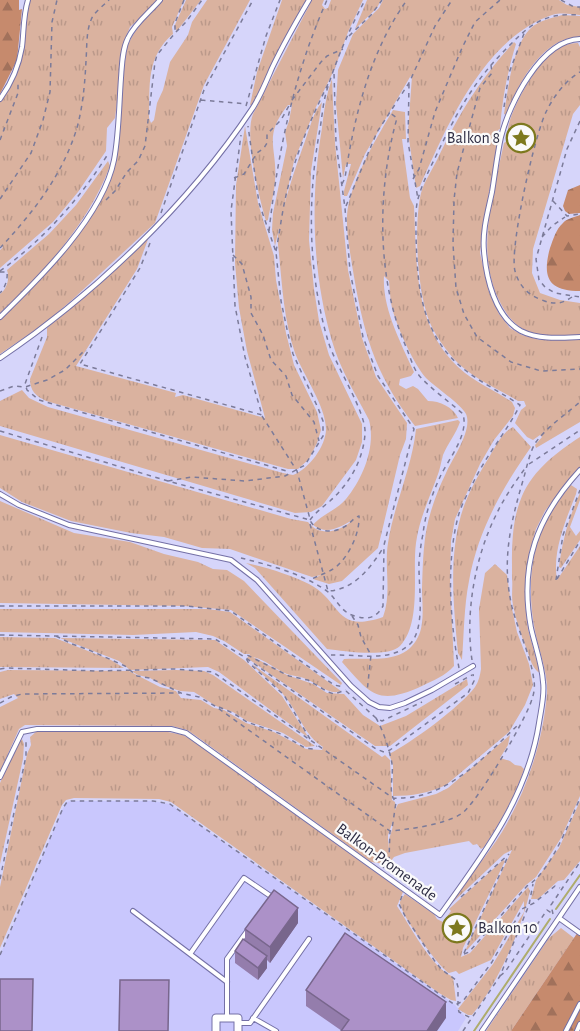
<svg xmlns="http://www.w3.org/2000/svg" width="580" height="1031" font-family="'Alegreya Sans',sans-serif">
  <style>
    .built { fill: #c9c7fd }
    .grass { fill: url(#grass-tufts) }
    .forest { fill: url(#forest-firs) }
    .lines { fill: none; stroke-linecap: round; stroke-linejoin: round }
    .stream { stroke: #aeac6c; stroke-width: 2 }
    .service-casing { stroke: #7470a6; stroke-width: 6 }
    .minor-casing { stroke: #7470a6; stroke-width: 9 }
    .path { stroke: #7c7b99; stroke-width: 1.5; stroke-dasharray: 4.5 4.5; stroke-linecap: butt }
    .service { stroke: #fff; stroke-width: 4 }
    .minor { stroke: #fff; stroke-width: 7 }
    .wall { fill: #947dac }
    .shaded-wall { fill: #78668c }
    .building { fill: #ac91c8; stroke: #78668c; stroke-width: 1.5 }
    .labels { text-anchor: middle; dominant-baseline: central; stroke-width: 4.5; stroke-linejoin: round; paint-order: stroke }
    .poi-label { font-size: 16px; fill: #2d2c43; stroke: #fafafa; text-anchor: end }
    .street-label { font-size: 16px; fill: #2d2c43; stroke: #fafafa }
  </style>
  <defs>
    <pattern id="grass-tufts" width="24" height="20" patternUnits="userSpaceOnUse" patternTransform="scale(1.5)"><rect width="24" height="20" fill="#dab29f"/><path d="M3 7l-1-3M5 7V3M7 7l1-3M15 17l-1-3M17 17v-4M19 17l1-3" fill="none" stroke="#bb998a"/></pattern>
    <pattern id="forest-firs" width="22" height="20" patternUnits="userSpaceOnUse" patternTransform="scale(1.5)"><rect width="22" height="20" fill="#c68a6d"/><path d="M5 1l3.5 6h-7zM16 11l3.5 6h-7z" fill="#a1715b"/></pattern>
  </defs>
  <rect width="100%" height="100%" fill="#d6d5fa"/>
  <path class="built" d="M71 801H153L170 804 455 1005 466 1018 458 1031H0V955L63 808 67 802Z"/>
  <path class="grass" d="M30 0H159L130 27 125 39 115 118 107 128 106 151 78 192 53 222 0 268V250L3 247 0 246V102L21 63 25 16Z
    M163 0H184L172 27 173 34C146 57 150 85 149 118L151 123 154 120 157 103 163 90 170 62 188 35 192 22 207 0H250L204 85 155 223 72 300 44 324 0 354V320C40 283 103 214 116 162 118 151 117 140 118 129 120 102 123 74 127 47 135 28 148 15 163 0Z
    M186 0H201L177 31 174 27Z
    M282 0H307L253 105H250L257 72Z
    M312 0H324L322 5 325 9 328 8 331 0H363L348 32 335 68 316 107 294 161 275 246 272 230 273 213 287 146 285 132 289 121 292 105H288C262 137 278 148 275 182 274 195 270 207 268 220L266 221C259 197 244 136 253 114Z
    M367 0H381L377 8 355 29Z
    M383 0H559L567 5 580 7V15C571 14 561 12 552 15 484 38 447 126 420 186L416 188 408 132 412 76 410 77 365 154 347 196H344V191L351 164H346L343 178 336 104 338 70 353 34 379 8Z
    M562 15 580 16V37C542 37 518 84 506 115L504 114C508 90 512 46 531 28 538 21 552 18 562 15Z
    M514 42 516 44C507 73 502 100 500 129L498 130 496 139H499L486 209 480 253 489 292 499 314 510 328 522 335 540 340H580V422L536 448 535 445 542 437 540 435 533 440 527 437 515 423 521 410 526 406 524 401H518C495 387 471 378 453 358 442 345 430 328 426 311 417 281 414 223 421 193 424 182 432 170 437 160 460 112 478 82 514 42Z
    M578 43 580 47V105L573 114 533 249 532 273 540 293 560 300 580 303V335C564 336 545 338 530 332 516 327 508 317 501 304 474 254 493 195 504 143L508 140C509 132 507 130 509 124 514 104 534 69 549 55 557 47 567 43 578 43Z
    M332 79 335 143 348 270 362 338 376 377 407 423 406 439 400 455 378 548 342 581 329 584 313 579 321 575 312 577 230 549 202 548 164 537 131 533 71 521 22 502 0 488V435L291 519 308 522C320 538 341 531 353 520 341 526 328 536 313 525 321 515 337 510 346 499 363 478 376 447 369 420 356 395 340 369 332 341 312 273 310 198 322 128 324 111 326 95 332 79Z
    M322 102 311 171 309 240 314 289 319 321 329 355 362 424V442L356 460 322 506 311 512 295 513 0 426V401L22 390 29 398 48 407 283 473 293 475C309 469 326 446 326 429 326 407 303 374 295 353 283 318 282 280 278 245 276 223 296 166 304 144 309 131 313 112 322 102Z
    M393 110 405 112 406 139H402L410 198 414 206C417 266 413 331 465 373 479 384 496 391 512 402L515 408 513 416 494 440 480 464 455 519 451 541 450 578 454 666C445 676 434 680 422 686 378 706 371 695 342 662L344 659C369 657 404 666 418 637 425 623 422 603 422 588 423 562 423 536 431 511 435 498 440 485 446 473 452 459 473 430 466 414 461 404 435 387 426 378 413 363 397 327 392 308 390 300 390 290 389 281L384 276C382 308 401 343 414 372L411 376 400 379 399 385 406 389 413 386 418 389 428 401C440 401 453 407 458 418L415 426C373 372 363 331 352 265 349 245 344 222 349 202 357 171 377 137 393 110Z
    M245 126 258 203 274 256 276 280 286 333 294 365 317 412 321 430 317 443 309 459 298 469H288L46 401C36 396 30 391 30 379L47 337V328L150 234 137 269 76 366 176 393 175 397 183 395 265 418 247 351 239 308 235 263 236 185Z
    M108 161 110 166C89 222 44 273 0 313V294C7 289 10 278 7 270L49 234 76 205Z
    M458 420 460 422C456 434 448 443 443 455 441 462 440 470 437 477 429 499 419 520 416 543 412 572 422 623 400 646 388 658 343 651 327 649L255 568 246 563C263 566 294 576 309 584 342 601 334 634 383 617 392 593 384 568 388 543 394 504 412 468 416 429Z
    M513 427 531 447C502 488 478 531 469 581 464 606 464 634 462 660L458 653C454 611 449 564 459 523 464 500 476 479 488 459 494 449 502 432 513 427Z
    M580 437V467L545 511 536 529 529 554 525 603 528 629 540 673C532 669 530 658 527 650 521 635 516 621 513 605 511 596 513 587 512 578 512 549 511 522 522 496 534 469 557 452 580 437Z
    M571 485 577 489 576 494C566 520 552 551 557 580L580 546V796L561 838 536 877 526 885 467 950 466 949 512 850 504 854 452 903 450 902C467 879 487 856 502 832 527 790 543 742 547 693 548 672 539 652 535 631 528 596 529 555 545 523 551 509 561 497 571 485Z
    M580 493V500L570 527 576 536 580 531V540L561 568 559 567C562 541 569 517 580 493Z
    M0 501 74 533 130 542 164 554 198 562 213 569 227 570 244 581 342 683 341 685 231 610 184 606 0 603Z
    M495 564 507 575 511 604 517 632 529 664 533 685 525 705 509 732 446 785C430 793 411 796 393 796V765L389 754C411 743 460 707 475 687 479 681 480 675 481 669L479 609 485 573Z
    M0 609H208L230 612 341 691C329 696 317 683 306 679 300 676 293 676 287 674 275 669 264 659 253 657L287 675 313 684 327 693 344 694 363 715 380 726 406 716 467 679 468 685 390 746H375L247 658 250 654H244L224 641 213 636 196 632 133 635 0 632Z
    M0 637 55 638 111 660 124 668 0 667Z
    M60 638 215 640 244 660 282 696 307 735 306 736 219 672 208 667 130 670 119 661Z
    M252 664 382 757 385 755 390 760 392 800 395 802V810L398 804 436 794 448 788 510 735 508 745 500 758 510 761 515 765 521 766 524 769C515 798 500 822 484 847L481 849 477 844 473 845 469 841 405 853 394 857 387 866C389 858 387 844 390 836 392 830 393 827 393 821L388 835V859L385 864 371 862 196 736 187 730 172 726 25 725 19 729 0 772V707L18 698 14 694 0 699V672L8 670 129 671 160 687 176 691 181 698 201 700 214 708 224 710 246 723 274 732 306 749 322 750 323 747C305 736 299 714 286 698 277 685 262 676 252 664Z
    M176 670 204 671 213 675 315 746 306 747 283 733 247 721 233 712 216 706 194 692 180 691 162 685 150 678 138 675 131 671Z
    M37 731H163L183 735 190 739 403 892 397 906C411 927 430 966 453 977L456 1001 451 1000 439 993 171 802 159 799 74 798 66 800 62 805 0 948V887L27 754 31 745 30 737Z
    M22 739 24 744 23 759 0 864V783L17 744Z
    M580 801V861L564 880 558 881 538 899H531L536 880 559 848Z
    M503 860 505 861 463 948 461 957 470 953 528 887 530 891C521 930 498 984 472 1015H468L458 1009 493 964 524 912V901L491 960 459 974 456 971 449 973C439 967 399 913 400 902 401 900 404 895 405 894L434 914 437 919 443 922 451 911 449 909Z
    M561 928 574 938 511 1031H486L549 938Z"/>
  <path class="forest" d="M0 0H19V10L22 9 17 60 0 94Z
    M580 185V213L569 214 565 211 563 206 568 190Z
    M580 215V291C548 291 542 277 550 248 553 240 556 229 563 223 566 219 575 217 580 215Z
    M580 929V1031H511Z"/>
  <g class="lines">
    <path class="stream" d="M556 909 580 875
      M474 1031 550 919"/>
    <g class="service-casing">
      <path id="service" d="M580 39C541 40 509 104 501 137 497 155 495 174 492 192 488 211 482 231 484 251 486 278 495 317 521 331 539 340 560 338 580 337
        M0 99C11 84 19 65 22 47 24 31 23 16 28 0
        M0 317C40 278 103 216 114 160 119 134 119 105 121 78 122 65 122 50 128 38 135 23 150 12 160 0
        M0 358C95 294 188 205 252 109 260 97 266 82 272 68 283 45 296 22 309 0
        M0 494 19 505 69 525 231 560 257 580 351 686 369 702 379 707 390 708 405 703 432 690 473 666
        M0 777 22 732 37 729H171L186 733 440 915C483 856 528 796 539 723 541 710 545 694 543 682 542 664 535 646 531 628 519 564 537 517 580 470
        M133 911 190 954
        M559 918 580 933
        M227 982 190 954 244 878 272 897
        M227 1017V959L248 930
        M253 1018 276 1031
        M239 1023H250L309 939
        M482 1031 580 887
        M566 1031 580 1004
        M577 1031 580 1024"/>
    </g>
    <g class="minor-casing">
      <path id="minor" d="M216 1031V1018H238V1031"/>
    </g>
    <path class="path" d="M184 0 175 23V33L186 22 202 0
      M561 0 574 7H580
      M349 36 371 15 382 0
      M491 65 492 73 480 88 457 173 454 200 453 244 456 288 464 314 477 337 511 362 541 371 580 369
      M409 84 408 142 418 199
      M201 100 247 104
      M292 100 321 62 327 56 343 49
      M246 106 266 36 280 0
      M504 107 509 73 525 31
      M580 121 567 149 536 259 539 280 545 287 555 293 580 297
      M507 136 521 138
      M0 140 18 93V81
      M234 178 244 174 257 153 264 148 267 143V134L281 120 290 104
      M413 179 419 169 435 112 462 48 475 22 500 0
      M342 184 345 178C354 117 370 51 407 0
      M0 199 31 153 43 120 50 92 52 22 57 0
      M106 200 115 191 127 172 138 161 145 146 155 62 157 55 175 33
      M553 201 567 216 580 214
      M346 206 377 132 409 83 435 26 452 0
      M161 213 204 90 253 0
      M269 231C278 151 294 74 327 0
      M542 237 552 226 565 217
      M150 243 140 268 80 364 262 415 245 357 235 306 231 211 241 135
      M0 248C33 213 65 172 78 124 83 104 85 82 86 61 87 48 86 32 91 20 94 12 103 6 109 0
      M276 251C280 231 282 211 287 191 296 153 312 116 329 82
      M233 255 242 264 251 297V313L263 335 271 360 286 376 292 395 314 422 319 441
      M0 271C44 239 79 200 108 154
      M0 272H7C8 279 5 288 0 293
      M572 297C562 304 554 305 542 300 528 295 519 286 515 271 509 249 535 132 547 110 554 96 566 80 580 72
      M42 337 25 384 27 390 39 400 290 472
      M0 391 14 386 25 387 47 380 65 370 85 350 86 351
      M262 416 297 471 310 519
      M0 431 168 481 310 520C315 532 333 534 344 527 350 524 353 518 359 516 360 533 349 556 336 567 328 573 319 575 310 580
      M529 464 580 430
      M168 481 191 477 245 481 285 476 305 465 323 436V421L318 408 293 354 288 334 281 301 276 252 259 203 248 126
      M310 520C315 513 323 507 330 501 349 484 363 461 365 434 367 413 335 365 328 341 308 273 307 198 320 129 322 117 323 104 326 93 335 62 350 28 365 0
      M310 524 328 591C353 590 370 569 383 548
      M241 558C269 565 300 573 324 589 336 596 340 613 355 616 368 620 376 618 383 606L384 545 414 429 378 376 363 337 350 271 345 208 336 143 334 73
      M557 579 580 541
      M556 580 563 535 580 490
      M0 606H186L231 611 334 685 344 687
      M352 616 358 625 361 637 371 655 367 692
      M0 635 215 639 246 658 376 749 384 752 390 750 468 693 474 681 473 674
      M56 636 72 644 89 650 125 666 137 676 150 678 181 693 199 697 215 706 390 831C410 829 443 825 461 814 476 805 527 718 532 699 534 694 535 686 534 681 531 655 518 631 512 607 501 560 511 521 524 477 527 466 530 451 536 442 547 427 566 414 580 402
      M331 655C357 654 392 663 411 643 426 626 418 583 419 562 420 552 421 543 423 534 425 515 432 494 440 477 449 458 469 435 463 414 451 403 427 386 418 374 413 367 410 357 407 349 376 281 377 189 397 118L390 113
      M472 660C465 613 475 557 496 515 504 498 515 482 526 467
      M459 668C450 622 446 563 458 517 461 505 469 491 475 479 488 453 507 431 520 405 487 383 453 371 434 333 418 303 417 269 416 235 416 223 415 210 418 199 422 184 429 170 436 156 455 116 473 82 505 50 515 40 524 30 536 23 550 15 564 14 580 15
      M0 669 6 668 98 671 174 669 213 672 393 798C446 801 483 758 519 724
      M455 684 472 675
      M346 691 376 718 382 721 422 702
      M0 703 11 697 22 694 180 693
      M219 707 233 713 247 722 281 734 305 748 313 749 317 746
      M376 718C383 730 390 751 392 764 394 776 387 793 396 802L392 829 390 831 389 860 383 868
      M310 739 284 695 248 662 246 658 247 655 289 676 308 680 328 692 334 694 346 690
      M0 879 26 756V739
      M402 896 399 904 405 916 434 960 442 970 456 980 458 987V1008L459 1012 471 1018
      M461 897 509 854
      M553 914 551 905 580 862
      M446 919 457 928
      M464 953 509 854
      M464 954 469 952 527 886C550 873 570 821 580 798
      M0 955 63 808 67 802 71 801H153L170 804 455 1005 463 1001 492 962 522 909 534 903 555 886 560 888
      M500 976 505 972 547 910 553 914
      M463 1031 500 976 529 905 533 884"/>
    <use href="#service" class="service"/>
    <use href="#minor" class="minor"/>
  </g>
  <path class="wall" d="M298 923 270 963 267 960V968L258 980 235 963V951L245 941V929Z
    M306 990 446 1018 342 1031 306 1006Z"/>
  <path class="shaded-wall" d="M298 908V923L270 963V947Z
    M267 956V968L258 980V968Z
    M446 1002V1018L437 1031H427Z"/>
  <path class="building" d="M274 890 298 908 270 947 245 929Z
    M345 933 446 1002 427 1031H341L349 1020 306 990Z
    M243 939 267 956 258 968 235 951Z
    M0 979H33L32 1031H0Z
    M120 980H169L168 1031H119Z"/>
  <defs>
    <g id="sight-ring" transform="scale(1.5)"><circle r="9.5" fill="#fafafa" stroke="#7d791e" stroke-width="1.5"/><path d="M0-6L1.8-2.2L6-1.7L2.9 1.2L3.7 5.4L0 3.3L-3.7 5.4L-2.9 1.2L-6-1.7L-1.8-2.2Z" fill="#7d791e"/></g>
  </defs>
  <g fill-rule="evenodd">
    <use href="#sight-ring" x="521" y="138"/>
    <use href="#sight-ring" x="457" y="928"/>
  </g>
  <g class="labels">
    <g class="poi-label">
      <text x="500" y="138">Balkon 8</text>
      <text x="478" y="928" text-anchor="start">Balkon 10</text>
    </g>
    <g class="street-label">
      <text transform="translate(387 862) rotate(36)">Balkon-Promenade</text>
    </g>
  </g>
</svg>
